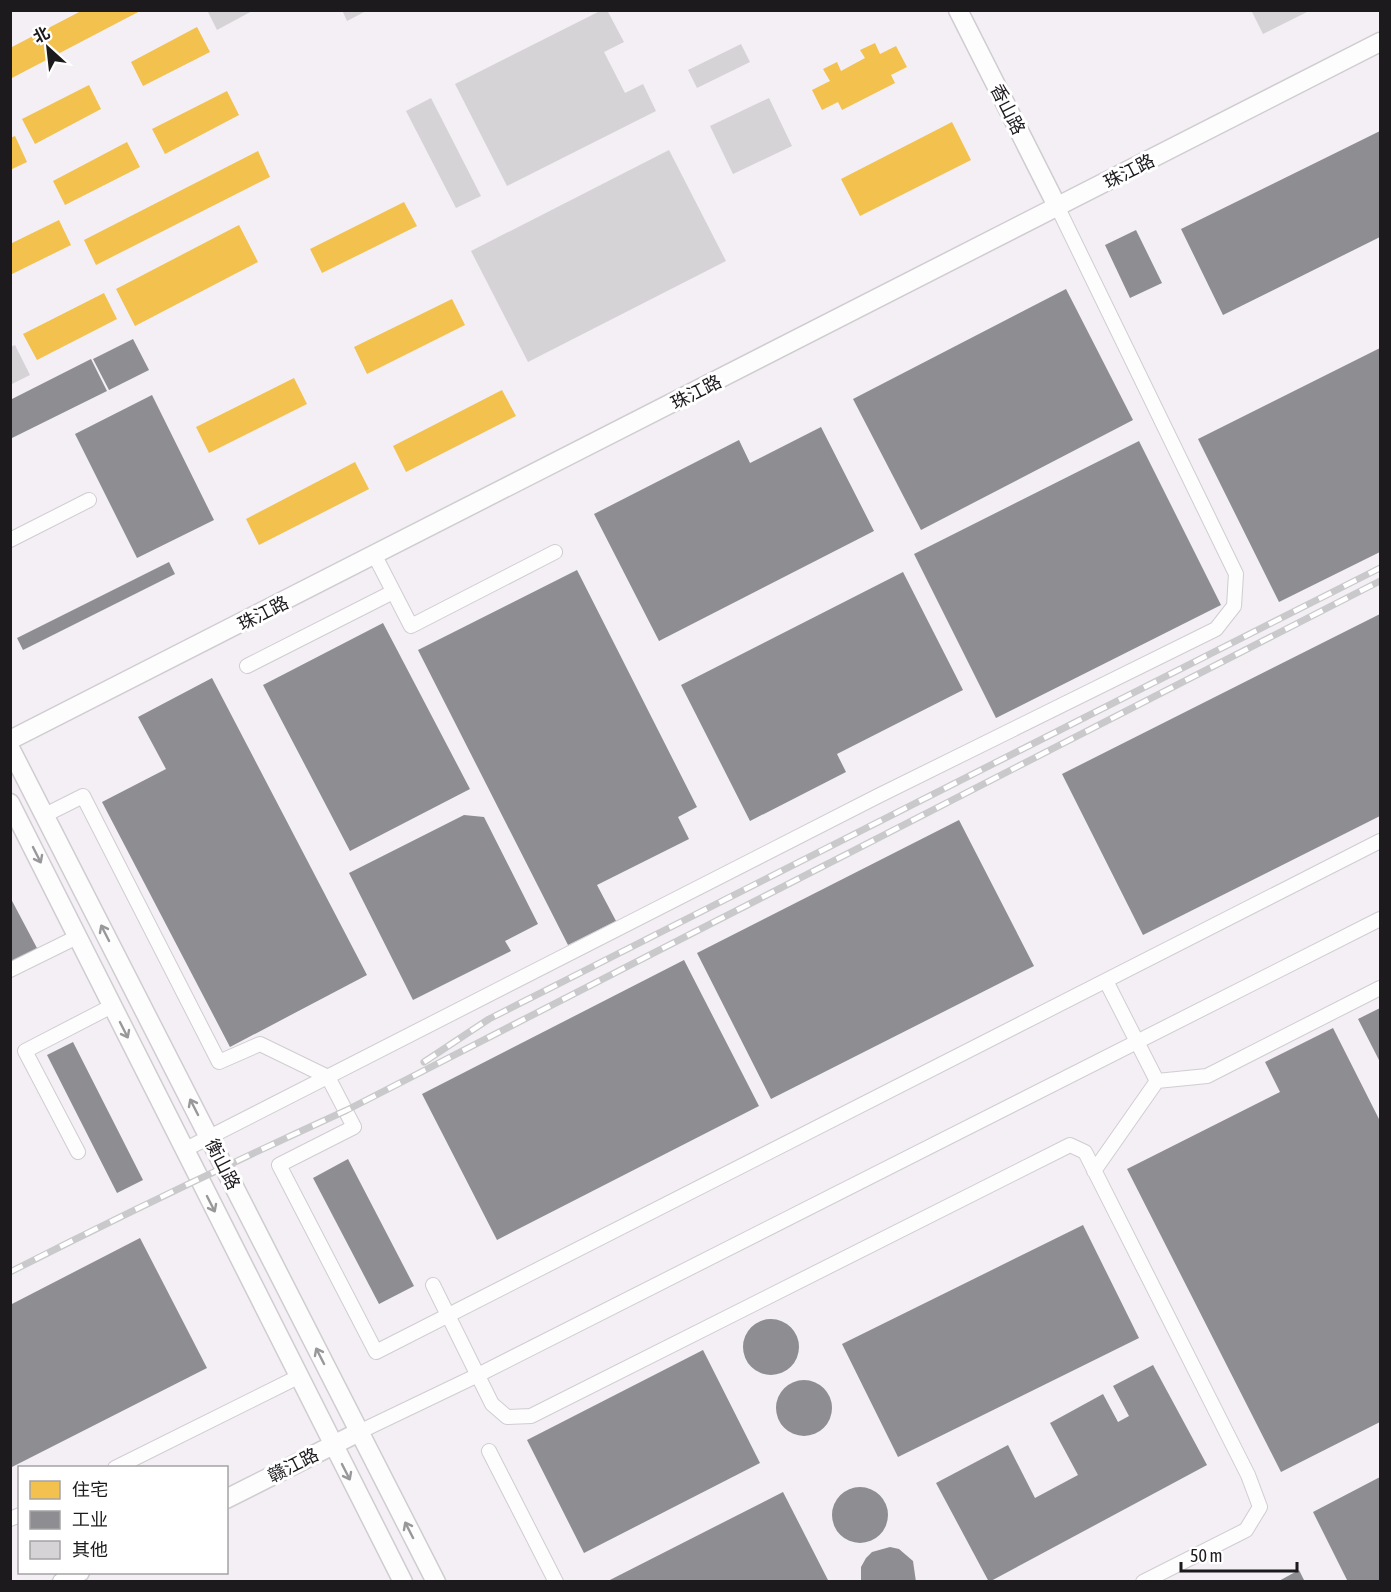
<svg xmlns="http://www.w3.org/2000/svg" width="1391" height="1592" font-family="'Asap Condensed','Noto Sans SC',sans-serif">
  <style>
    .homes { fill: #f2c14e }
    .industry { fill: #8d8d92 }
    .building { fill: #d6d3d7 }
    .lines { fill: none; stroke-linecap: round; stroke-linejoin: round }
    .minor-casing { stroke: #d0cdd1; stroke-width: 16 }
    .tertiary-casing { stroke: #d0cdd1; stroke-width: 21 }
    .minor { stroke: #fdfdfd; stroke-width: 14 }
    .tertiary { stroke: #fdfdfd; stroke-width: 18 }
    .rail-casing { stroke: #c9c8ca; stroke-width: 7 }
    .rail { stroke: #fff; stroke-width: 4.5; stroke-dasharray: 14; stroke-linecap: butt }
    .oneway { stroke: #989799 }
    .labels { text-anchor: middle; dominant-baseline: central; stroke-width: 6; stroke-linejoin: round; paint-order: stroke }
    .street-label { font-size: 18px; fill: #1d1a1e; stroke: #fff }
  </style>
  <rect width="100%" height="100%" fill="#f3eff4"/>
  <path class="homes" d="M83 10H142L10 79V48Z
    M197 27 210 52 143 86 131 62Z
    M875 43 880 54 896 46 907 67 891 75 895 83 842 110 838 102 822 110 812 90 830 81 823 69 837 62 841 71 865 58 860 50Z
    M89 85 101 109 35 144 22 119Z
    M227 91 239 115 165 154 152 129Z
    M952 122 971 160 860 216 841 179Z
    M15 136 27 162 10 170V138Z
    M127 142 140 167 65 205 53 181Z
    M258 151 270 177 96 265 84 240Z
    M404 202 417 226 322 273 310 249Z
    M59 220 71 245 10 275V244Z
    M239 225 258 262 135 326 116 289Z
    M104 293 117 319 37 360 23 334Z
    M452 299 465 325 367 374 354 347Z
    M294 378 307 404 209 453 196 427Z
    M502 390 516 416 406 472 393 446Z
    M355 462 369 489 259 545 246 519Z"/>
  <path class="industry" d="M1380 131V237L1223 315 1181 229Z
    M1136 230 1162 283 1130 298 1105 245Z
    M1066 289 1133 420 921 530 853 399Z
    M133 339 149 370 109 390 93 359Z
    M1380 348V552L1279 602 1198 439Z
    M91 359 107 391 10 439V400Z
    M152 395 214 520 137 558 75 434Z
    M821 427 874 531 659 641 594 514 739 440 750 463Z
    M1139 441 1221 605 996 718 914 554Z
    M169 562 175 574 23 650 17 638Z
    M577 570 697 807 678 817 689 839 597 885 616 921 568 945 418 650Z
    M903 572 963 690 837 754 846 772 750 821 681 685Z
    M1380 614V816L1143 935 1062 774Z
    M383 623 470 789 350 851 263 685Z
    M212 678 367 975 230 1047 102 802 166 769 138 717Z
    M464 815 484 817 538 924 505 941 511 951 413 1000 349 873Z
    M959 820 1034 966 771 1099 697 953Z
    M10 897 38 950 10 964Z
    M684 960 759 1106 497 1240 422 1094Z
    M1380 1008V1062L1358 1019Z
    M1333 1028 1380 1121V1422L1281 1472 1127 1169 1280 1092 1265 1062Z
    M73 1042 143 1180 117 1193 47 1055Z
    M348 1159 414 1286 379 1304 313 1178Z
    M1083 1225 1139 1338 898 1457 842 1344Z
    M140 1238 207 1368 10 1468V1305Z
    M743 1347a28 28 0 1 1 56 0a28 28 0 1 1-56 0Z
    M703 1350 760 1463 584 1553 527 1440Z
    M1153 1365 1207 1465 989 1582 936 1483 1008 1445 1035 1498 1078 1475 1050 1423 1103 1394 1118 1422 1129 1416 1113 1386Z
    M776 1408a28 28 0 1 1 56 0a28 28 0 1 1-56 0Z
    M1380 1477V1582H1348L1313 1512Z
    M832 1515a28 28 0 1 1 56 0a28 28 0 1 1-56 0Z
    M783 1492 829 1582H606Z
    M890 1547 899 1549 913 1561 916 1582H861V1567L866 1558 872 1552Z
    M1299 1570 1305 1582H1277Z"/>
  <path class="building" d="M207 10H254L217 30Z
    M342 10H368L347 21Z
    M602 10H607L624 42 604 52 625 93 643 84 656 111 507 186 455 84Z
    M1251 10H1311L1263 34Z
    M741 44 750 62 697 88 688 70Z
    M431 98 481 196 456 208 406 111Z
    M769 98 792 146 733 174 710 126Z
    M669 150 726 261 528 362 471 251Z
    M15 345 30 375 10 385V347Z"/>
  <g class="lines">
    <g class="minor-casing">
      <path id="minor" d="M10 540 89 500
        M375 556 411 626 555 552
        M247 666 393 592
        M45 815 83 796 219 1062 260 1044 328 1077 354 1127 279 1165 376 1352 1380 841
        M10 970 77 937
        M1157 1081 1207 1076 1380 988
        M184 1150 878 796 1216 629 1234 606 1236 574 1058 208
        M78 1152 25 1051 112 1006
        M1094 1171 1157 1081 1106 981
        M433 1285 492 1404 507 1417 531 1416 1070 1145 1085 1152 1248 1475 1260 1507 1246 1530 1143 1582
        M359 1432 478 1375 1380 919
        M489 1451 556 1582
        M115 1468 298 1377
        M10 1519 20 1515"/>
    </g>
    <g class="tertiary-casing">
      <path id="tertiary" d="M958 10 1058 208
        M10 740 1380 42
        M10 748 436 1582
        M10 803 403 1582
        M226 1499 359 1432
        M62 1582 80 1572"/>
    </g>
    <use href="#minor" class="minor"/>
    <use href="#tertiary" class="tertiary"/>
    <g class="rail-casing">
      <path id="rail" d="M424 1062 489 1019 1380 568
        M10 1272C122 1215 233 1162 347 1110L1380 581"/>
    </g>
    <use href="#rail" class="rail"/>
  </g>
  <defs><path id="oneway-shaft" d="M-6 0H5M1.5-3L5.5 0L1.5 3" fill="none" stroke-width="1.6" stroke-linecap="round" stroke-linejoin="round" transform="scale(1.5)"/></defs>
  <g class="oneway">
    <use href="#oneway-shaft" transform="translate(37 855) rotate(63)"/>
    <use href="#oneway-shaft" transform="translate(105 933) rotate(-117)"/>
    <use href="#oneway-shaft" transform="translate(124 1030) rotate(63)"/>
    <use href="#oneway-shaft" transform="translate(194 1107) rotate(-117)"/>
    <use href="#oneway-shaft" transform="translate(211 1204) rotate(63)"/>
    <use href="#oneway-shaft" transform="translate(320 1356) rotate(-117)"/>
    <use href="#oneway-shaft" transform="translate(346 1472) rotate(63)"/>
    <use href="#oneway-shaft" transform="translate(409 1530) rotate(-117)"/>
  </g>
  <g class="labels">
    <g class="street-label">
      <text transform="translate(1008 109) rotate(63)">香山路</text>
      <text transform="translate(1129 171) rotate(-27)">珠江路</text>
      <text transform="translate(696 392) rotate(-27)">珠江路</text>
      <text transform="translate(263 613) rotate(-27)">珠江路</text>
      <text transform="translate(223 1164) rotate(63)">衡山路</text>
      <text transform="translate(293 1465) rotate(-27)">赣江路</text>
    </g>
  </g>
  <rect width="1391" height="1592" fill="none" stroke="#1d1a1e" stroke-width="24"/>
  <rect x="18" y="1466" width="210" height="108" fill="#ffffff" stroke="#a5a3a5" stroke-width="1.5"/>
  <rect x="30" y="1481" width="30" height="18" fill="#f2c14e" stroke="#a5a3a5" stroke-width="1.5"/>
  <text x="72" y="1496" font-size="18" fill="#1d1a1e">住宅</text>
  <rect x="30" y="1511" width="30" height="18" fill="#8d8d92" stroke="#a5a3a5" stroke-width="1.5"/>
  <text x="72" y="1526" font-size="18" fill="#1d1a1e">工业</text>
  <rect x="30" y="1541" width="30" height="18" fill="#d6d3d7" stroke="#a5a3a5" stroke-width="1.5"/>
  <text x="72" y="1556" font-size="18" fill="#1d1a1e">其他</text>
  <g transform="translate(48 48) rotate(333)" stroke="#ffffff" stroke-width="4.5" paint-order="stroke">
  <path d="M0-4.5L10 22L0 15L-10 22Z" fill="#1d1a1e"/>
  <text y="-9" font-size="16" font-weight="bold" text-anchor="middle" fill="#1d1a1e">北</text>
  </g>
  <path d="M1181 1562v9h116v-9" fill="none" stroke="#1d1a1e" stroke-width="3"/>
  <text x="1190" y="1562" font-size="18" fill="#1d1a1e" stroke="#ffffff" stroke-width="4.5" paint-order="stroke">50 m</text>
</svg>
